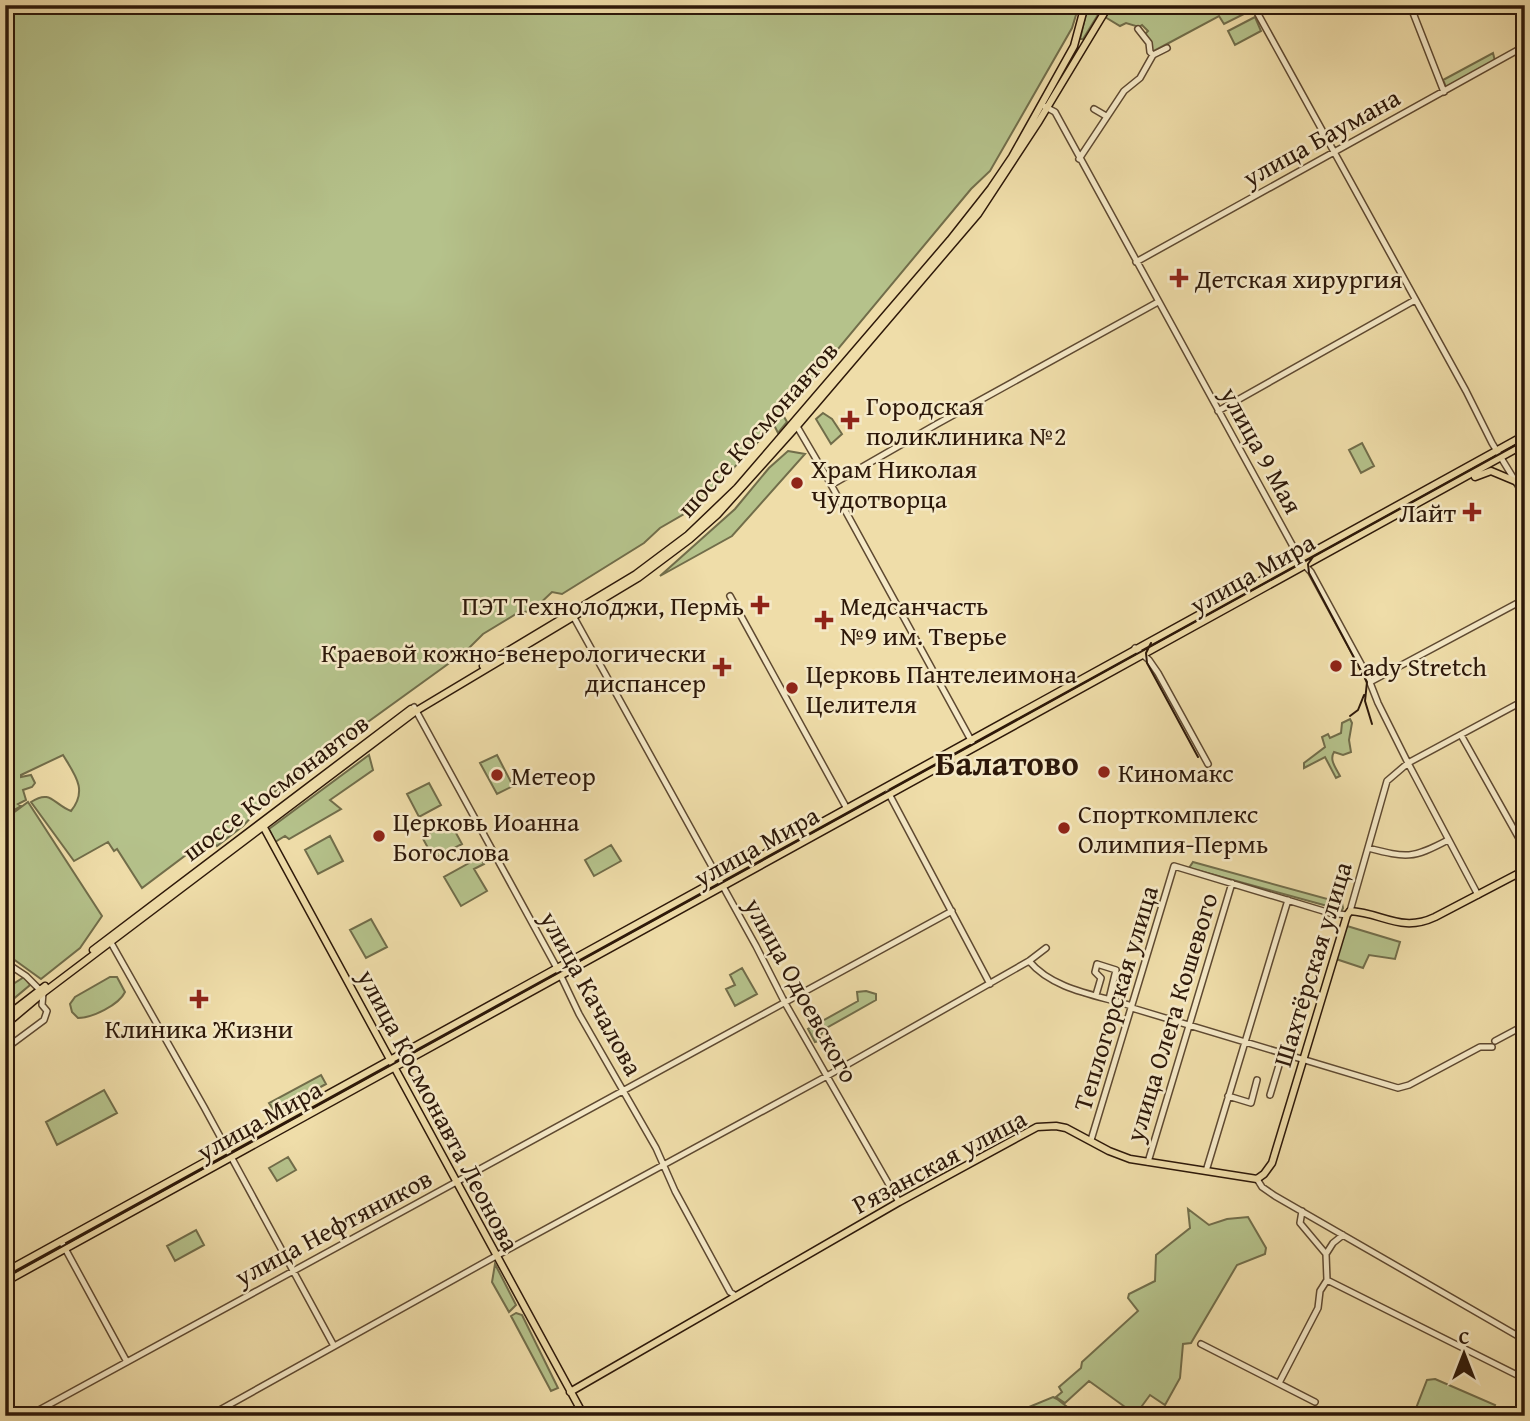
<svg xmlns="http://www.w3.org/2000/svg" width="1530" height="1421" font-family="'Gentium Book Plus',serif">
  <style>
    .green { fill: #b5c28b; stroke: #716d4a; stroke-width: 2 }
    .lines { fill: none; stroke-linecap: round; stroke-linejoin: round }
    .minor-casing { stroke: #5e4931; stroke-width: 8 }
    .major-casing { stroke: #2d1809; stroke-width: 9 }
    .minor { stroke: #f5e9c7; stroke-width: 5 }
    .major { stroke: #efdda9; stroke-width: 6 }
    .tram { stroke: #2d1809; stroke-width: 2 }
    .poi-dot { fill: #8f2418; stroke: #f5e9c7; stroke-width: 2.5 }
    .labels { text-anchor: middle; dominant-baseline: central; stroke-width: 5; stroke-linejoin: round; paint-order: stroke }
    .street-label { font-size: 26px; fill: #2d1809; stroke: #f5e9c7 }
    .poi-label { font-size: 26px; fill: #2d1809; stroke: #f5e9c7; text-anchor: start }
    .district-label { font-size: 33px; font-weight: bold; fill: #2d1809; stroke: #f5e9c7 }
  </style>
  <rect width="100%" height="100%" fill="#efdda9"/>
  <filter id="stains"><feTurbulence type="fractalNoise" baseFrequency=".00286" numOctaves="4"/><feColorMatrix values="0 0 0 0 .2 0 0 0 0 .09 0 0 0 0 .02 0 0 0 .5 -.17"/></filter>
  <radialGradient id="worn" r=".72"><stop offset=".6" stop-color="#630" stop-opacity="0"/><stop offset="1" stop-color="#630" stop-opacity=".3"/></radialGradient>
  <path class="green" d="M5 5H1079L1072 28 990 171 971 189 783 415 787 422 778 433 774 425 698 506 660 528 644 543 562 594 552 592 533 610 516 614 483 634 466 651 282 784 243 826 217 846 210 837 142 888 117 849 114 851 108 842 74 861 31 802C51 789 53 804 71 811 88 790 75 775 63 755L21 775V777L31 775 35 783 32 787 23 790 26 800 18 804 21 806 5 815Z
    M1088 5H1104L1083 39H1080Z
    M1113 5H1249L1251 9 1250 11 1224 24 1219 16 1152 52 1145 34 1148 31 1142 25 1139 27 1126 23 1120 26 1105 17Z
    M1255 17 1261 31 1235 45 1228 31Z
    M1493 53 1495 61 1446 87 1443 80Z
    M823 413 832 419 842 434 831 444 816 419Z
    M1362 443 1374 466 1361 473 1349 450Z
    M788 451 805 454 732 536 660 576 735 509 769 468Z
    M1350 719 1352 723 1349 740 1351 752 1343 755 1334 752C1329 760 1336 768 1340 776L1336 778 1325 757 1304 768V763L1325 747 1322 737 1328 734 1330 738 1341 733 1342 723Z
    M369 755 373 770 330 800 341 809 289 839 285 836 275 842 269 829Z
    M497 755 513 786 497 794 480 763Z
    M429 783 441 805 419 817 407 794Z
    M28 802 102 916 80 948 41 979 5 953V819Z
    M450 822 462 844 434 859 422 837Z
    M330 836 343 861 318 874 305 850Z
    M611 845 621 861 594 876 585 860Z
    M480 857 484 864 474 869 487 891 461 906 444 877Z
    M1193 862 1342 903 1343 908 1342 910 1189 868Z
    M371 919 387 947 366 958 350 930Z
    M1347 926 1400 942 1395 959 1369 955 1363 968 1336 959Z
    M742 968 757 994 735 1006 726 989 735 985 730 975Z
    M24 977 30 985 5 1006V984L8 981 13 984Z
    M110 977H117L125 992C119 1005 92 1018 78 1018L72 1012 70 1004 75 997Z
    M866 991 876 994V1000L823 1030 819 1041 815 1042 808 1029 858 1001 857 992Z
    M321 1075 326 1084 275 1112 269 1103Z
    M104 1090 117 1113 57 1145 46 1122Z
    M288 1157 296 1170 277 1181 269 1168Z
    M1188 1209 1209 1225 1227 1219 1248 1217 1266 1248 1265 1254 1237 1265 1191 1343 1183 1344 1180 1378 1165 1405 1150 1395 1139 1410 1132 1412 1089 1381 1065 1403 1056 1397 1062 1392 1059 1387 1081 1368 1082 1362 1138 1311 1128 1298 1129 1294 1155 1281 1156 1255 1190 1228Z
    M196 1230 204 1245 175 1261 167 1246Z
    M495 1264 516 1305 509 1312 492 1282Z
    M516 1313 522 1315 558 1388 551 1391 511 1316Z
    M1435 1379 1495 1405 1490 1416H1413L1427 1380Z
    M1053 1397 1057 1399 1079 1416H1035L1029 1407Z"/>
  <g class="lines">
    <g class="minor-casing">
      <path id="minor" d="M1253 5 1466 391 1492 443 1525 497
        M1410 5 1444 92
        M1138 29 1149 43 1150 52 1153 55
        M1042 105 1055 112 1301 561 1311 572 1367 675 1378 703 1408 763 1478 895
        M1094 109 1106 116
        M1079 159 1124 91 1140 78 1153 55 1167 48
        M1136 262 1525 46
        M1218 411 1415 300
        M795 423 829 481 972 742
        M831 485 937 424 1158 302
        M730 596 846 807
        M572 614 756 946 785 1003 899 1202
        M1135 648 1149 660 1158 673 1208 764
        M1370 682 1525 599
        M1517 705 1525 719
        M414 707 558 970 579 1014 656 1148 675 1191 730 1292 736 1296
        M1461 735 1525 849
        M888 792 990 984
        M1368 848C1407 858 1412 859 1448 840
        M1350 911 1387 781 1408 763 1525 700
        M110 941 204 1107 334 1346
        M1029 961C1053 990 1097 995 1132 1006
        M5 962 26 976 43 993 42 1005 47 1011 44 1020 5 1049
        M1096 995 1101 978 1095 972 1097 964 1116 970 1109 999
        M1132 1008 1398 1088 1409 1085 1480 1047H1492
        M1495 1041 1525 1025
        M1270 1095 1283 1052
        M1228 1096 1251 1103 1257 1080
        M1091 1140 1174 866 1330 913 1347 915
        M1148 1162 1232 883
        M1206 1171 1288 900
        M1257 1179 1262 1187 1275 1196 1525 1340
        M1302 1211 1300 1223 1326 1254
        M61 1241 127 1362
        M1327 1280 1525 1379
        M1201 1344 1315 1402
        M1279 1383 1318 1308 1320 1291 1327 1280 1326 1254 1333 1243 1343 1235
        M28 1416 952 911
        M209 1416 496 1256 827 1076 1029 961 1046 948
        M1519 1416 1525 1402"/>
    </g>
    <g class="major-casing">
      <path id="major" d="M1475 477 1491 471 1515 481
        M483 666 636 574 688 535 737 488 950 240 991 188 1012 157 1074 46 1085 5
        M262 824 584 1416
        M93 950 411 709
        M5 1017 45 986
        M5 1025 43 993 416 711 638 578 690 539 717 515 797 426 978 214 1039 121 1109 5
        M5 1272 1525 435
        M5 1282 1525 444
        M570 1392 899 1202 1037 1127 1056 1126 1066 1128 1109 1151 1130 1159 1257 1179 1264 1174 1272 1163 1347 915 1350 911C1383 913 1401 933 1435 917L1525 870"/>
    </g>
    <use href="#minor" class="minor"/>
    <use href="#major" class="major"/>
    <path class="tram" d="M1313 557 1308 564 1309 573 1367 682 1365 701 1372 724
      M1151 643 1146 653 1147 663 1198 757
      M1350 716 1358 710 1364 695
      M5 1278 1525 440"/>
  </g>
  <g class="poi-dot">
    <path d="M1175.5 267.5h7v7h7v7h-7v7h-7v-7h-7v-7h7z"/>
    <path d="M846.5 409.5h7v7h7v7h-7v7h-7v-7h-7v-7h7z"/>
    <circle cx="797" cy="483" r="7"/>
    <path d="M1468.5 501.5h7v7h7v7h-7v7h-7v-7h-7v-7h7z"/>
    <path d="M756.5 594.5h7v7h7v7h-7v7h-7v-7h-7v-7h7z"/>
    <path d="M820.5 609.5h7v7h7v7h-7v7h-7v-7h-7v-7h7z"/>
    <circle cx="1336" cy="666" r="7"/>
    <path d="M718.5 656.5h7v7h7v7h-7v7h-7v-7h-7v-7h7z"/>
    <circle cx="792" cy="688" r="7"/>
    <circle cx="1104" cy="772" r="7"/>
    <circle cx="497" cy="775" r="7"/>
    <circle cx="1064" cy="828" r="7"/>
    <circle cx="379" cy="836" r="7"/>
    <path d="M195.5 988.5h7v7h7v7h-7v7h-7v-7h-7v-7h7z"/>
  </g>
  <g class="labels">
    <g class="street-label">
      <text transform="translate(1321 137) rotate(-29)">улица Баумана</text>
      <text transform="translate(757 429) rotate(-48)">шоссе Космонавтов</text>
      <text transform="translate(1262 450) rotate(61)">улица 9 Мая</text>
      <text transform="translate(1252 573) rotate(-29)">улица Мира</text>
      <text transform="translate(275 787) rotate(-37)">шоссе Космонавтов</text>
      <text transform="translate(756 846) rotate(-29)">улица Мира</text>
      <text transform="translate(1312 964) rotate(-73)">Шахтёрская улица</text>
      <text transform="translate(802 990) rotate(61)">улица Одоевского</text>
      <text transform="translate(592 993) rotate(61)">улица Качалова</text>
      <text transform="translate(1115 998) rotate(-73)">Теплогорская улица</text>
      <text transform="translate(1171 1017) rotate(-73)">улица Олега Кошевого</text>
      <text transform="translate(439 1110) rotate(62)">улица Космонавта Леонова</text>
      <text transform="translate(259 1120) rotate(-29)">улица Мира</text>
      <text transform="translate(939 1161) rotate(-28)">Рязанская улица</text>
      <text transform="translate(333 1227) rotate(-28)">улица Нефтяников</text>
    </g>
    <g class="poi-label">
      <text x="1195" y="278">Детская хирургия</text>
      <text x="866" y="405">Городская<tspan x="866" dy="30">поликлиника №2</tspan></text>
      <text x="811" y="468">Храм Николая<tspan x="811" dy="30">Чудотворца</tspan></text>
      <text x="1456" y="512" text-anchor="end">Лайт</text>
      <text x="744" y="605" text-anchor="end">ПЭТ Технолоджи, Пермь</text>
      <text x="840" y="605">Медсанчасть<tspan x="840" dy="30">№9 им. Тверье</tspan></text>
      <text x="706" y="652" text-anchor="end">Краевой кожно-венерологически<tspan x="706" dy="30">диспансер</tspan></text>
      <text x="1350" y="666">Lady Stretch</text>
      <text x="806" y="673">Церковь Пантелеимона<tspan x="806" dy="30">Целителя</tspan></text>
      <text x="1118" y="772">Киномакс</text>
      <text x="511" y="775">Метеор</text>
      <text x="1078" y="813">Спорткомплекс<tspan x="1078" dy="30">Олимпия-Пермь</tspan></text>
      <text x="393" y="821">Церковь Иоанна<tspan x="393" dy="30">Богослова</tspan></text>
      <text x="199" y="1028" text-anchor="middle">Клиника Жизни</text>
    </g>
    <g class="district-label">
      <text x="1007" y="763">Балатово</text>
    </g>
  </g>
  <rect width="1530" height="1421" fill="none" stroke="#efdda9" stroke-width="28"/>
  <rect x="7" y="7" width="1516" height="1407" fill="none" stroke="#2d1809" stroke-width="3.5"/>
  <rect x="14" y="14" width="1502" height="1393" fill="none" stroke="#2d1809" stroke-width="2"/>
  <g transform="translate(1464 1354)" stroke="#f5e9c7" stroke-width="5" paint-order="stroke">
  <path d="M0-5L12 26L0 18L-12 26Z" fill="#2d1809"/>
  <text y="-10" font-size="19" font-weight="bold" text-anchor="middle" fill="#2d1809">С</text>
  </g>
  <rect width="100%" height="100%" filter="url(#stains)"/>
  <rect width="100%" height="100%" fill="url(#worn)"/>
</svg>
